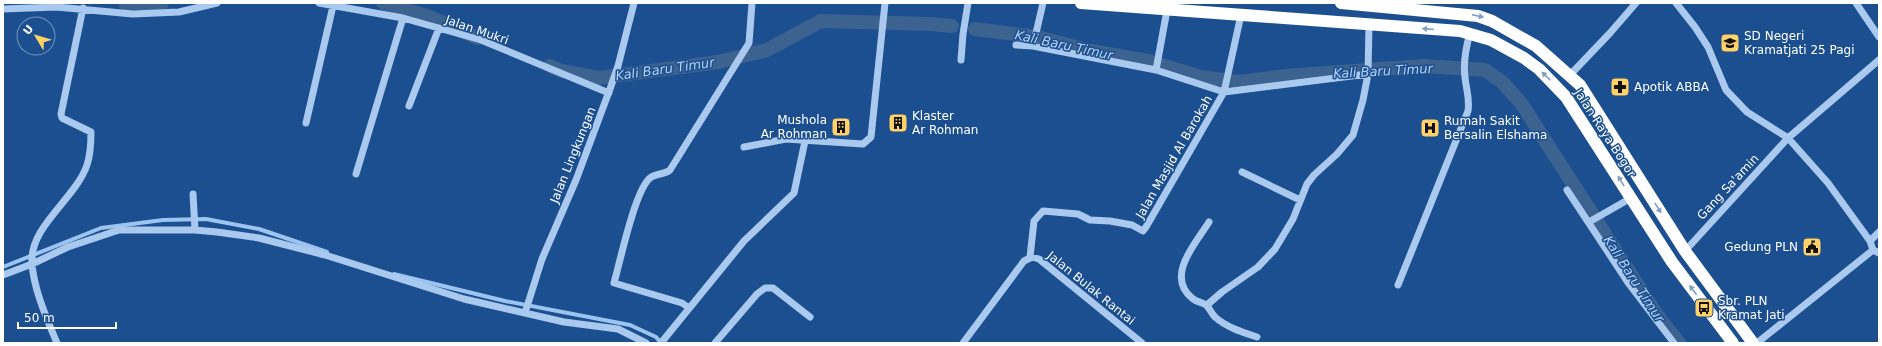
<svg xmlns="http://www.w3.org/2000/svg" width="1882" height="346" font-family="'DejaVu Sans',sans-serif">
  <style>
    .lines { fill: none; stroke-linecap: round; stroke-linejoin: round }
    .stream { stroke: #9cc4f0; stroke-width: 4 }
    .canal { stroke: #3c6290; stroke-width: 14 }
    .minor { stroke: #a9c9ee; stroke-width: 7 }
    .highway { stroke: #fff; stroke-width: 12 }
    .oneway { fill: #829ec1 }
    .labels { text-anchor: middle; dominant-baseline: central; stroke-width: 3; stroke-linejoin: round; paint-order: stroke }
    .street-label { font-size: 12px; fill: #fff; stroke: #1b4f8f }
    .poi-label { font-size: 12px; fill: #fff; stroke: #1b4f8f; text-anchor: start }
    .water-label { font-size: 13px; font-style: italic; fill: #b5d3f5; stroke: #1b4f8f }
  </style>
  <rect width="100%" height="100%" fill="#1b4f8f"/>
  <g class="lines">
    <path class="stream" d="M3 267 101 228 163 220 206 219 259 229 327 252
      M394 274 505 301 630 325 656 337 661 343"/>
    <path class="canal" d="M125 3H162
      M383 3 427 16 478 38
      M975 29 1037 37 1091 51 1148 61 1201 77 1239 82 1285 76 1423 66 1485 70 1502 82 1521 103 1657 315 1679 343
      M550 66 561 71 599 78 718 62 767 50 821 21 930 24 952 26"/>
    <path class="minor" d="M319 3 403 18 481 40 609 93
      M1676 3 1695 27 1708 47 1726 90 1747 112 1788 138 1828 183 1870 241 1873 250 1879 253
      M1856 3 1879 37
      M3 9 56 7 133 14 179 12 217 3
      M1016 45 1033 46 1156 70 1224 92 1368 74 1363 100 1353 135 1337 154 1314 175 1307 184 1293 219 1275 249 1258 267 1222 292 1207 305
      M1033 46 1043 3
      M961 60 963 34 968 3
      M1156 70 1167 10
      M1368 74 1369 24
      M1570 75 1610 33 1636 3
      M409 106 439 28
      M306 123 333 6
      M744 147 786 139 863 144 871 137 885 3
      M1242 172 1300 200
      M356 174 403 18
      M1567 190 1629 284 1674 343
      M193 194 195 230
      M1209 222C1196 243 1165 276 1192 298 1196 302 1202 302 1206 305 1209 307 1211 313 1215 317 1226 327 1242 332 1257 337
      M1589 222 1631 198
      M1870 241 1879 232
      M1685 251 1788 138 1879 60
      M1030 257 1034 221 1043 211 1078 214 1090 220 1110 221 1132 225 1143 231 1146 227 1224 92 1241 15
      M3 275 32 264 68 247 119 230H195L217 232 259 238 325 255 464 299 564 322 618 329 646 343
      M1398 285 1468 111C1470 98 1466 89 1465 77 1463 62 1466 47 1470 33
      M689 308 682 303 614 283C620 262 635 190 650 178 656 173 664 175 670 170L749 43 752 3
      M525 313 542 259 576 180 610 89 618 66 634 3
      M57 343C47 319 33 288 32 262 30 226 76 198 87 165 90 156 91 142 91 132L62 118 61 114 83 8
      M661 343 744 241 794 193 805 141
      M715 343 757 294 765 288H773L810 317
      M963 343 1024 261 1032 257 1039 259 1142 343
      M1757 343 1873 250"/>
    <path class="highway" d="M1081 3 1460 31 1491 40 1524 58 1539 69 1566 97 1672 262 1733 343
      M1341 3 1478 16 1492 21 1536 46 1580 85 1685 251 1753 343"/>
  </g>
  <defs><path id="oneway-solid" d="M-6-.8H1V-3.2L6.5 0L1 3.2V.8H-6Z"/></defs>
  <g class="oneway">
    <use href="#oneway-solid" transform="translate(1478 16) rotate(13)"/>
    <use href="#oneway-solid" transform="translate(1428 29) rotate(-175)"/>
    <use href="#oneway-solid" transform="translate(1546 76) rotate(-136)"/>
    <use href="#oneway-solid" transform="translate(1621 181) rotate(-122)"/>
    <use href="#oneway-solid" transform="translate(1658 208) rotate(58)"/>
    <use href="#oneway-solid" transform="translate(1693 290) rotate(-127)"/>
  </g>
  <defs>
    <g id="school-square" transform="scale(1)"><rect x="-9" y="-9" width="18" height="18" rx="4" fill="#ffd166" stroke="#1b4f8f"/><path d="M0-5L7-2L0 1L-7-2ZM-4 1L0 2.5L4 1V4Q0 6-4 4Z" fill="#111"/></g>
    <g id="pharmacy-square" transform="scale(1)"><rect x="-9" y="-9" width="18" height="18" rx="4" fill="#ffd166" stroke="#1b4f8f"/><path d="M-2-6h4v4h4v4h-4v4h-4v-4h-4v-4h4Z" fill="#111"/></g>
    <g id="building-square" transform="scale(1)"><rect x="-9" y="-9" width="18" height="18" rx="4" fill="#ffd166" stroke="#1b4f8f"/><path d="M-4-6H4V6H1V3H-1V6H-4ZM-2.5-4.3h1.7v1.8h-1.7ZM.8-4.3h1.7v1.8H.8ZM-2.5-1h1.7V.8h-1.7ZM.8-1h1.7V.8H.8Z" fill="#111"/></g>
    <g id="hospital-square" transform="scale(1)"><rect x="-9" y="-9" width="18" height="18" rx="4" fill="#ffd166" stroke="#1b4f8f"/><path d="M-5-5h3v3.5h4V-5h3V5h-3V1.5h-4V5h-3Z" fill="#111"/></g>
    <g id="civic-square" transform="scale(1)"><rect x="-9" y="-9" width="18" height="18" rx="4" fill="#ffd166" stroke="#1b4f8f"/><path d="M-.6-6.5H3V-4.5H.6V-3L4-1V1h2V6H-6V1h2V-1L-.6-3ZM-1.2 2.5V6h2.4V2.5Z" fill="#111"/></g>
    <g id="bus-square" transform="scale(1)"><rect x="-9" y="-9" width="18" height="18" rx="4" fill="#ffd166" stroke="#1b4f8f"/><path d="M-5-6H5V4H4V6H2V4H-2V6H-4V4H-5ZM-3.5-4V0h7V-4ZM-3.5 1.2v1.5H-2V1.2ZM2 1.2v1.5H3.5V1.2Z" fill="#111"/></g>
  </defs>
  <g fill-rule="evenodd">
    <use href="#school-square" x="1730" y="43"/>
    <use href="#pharmacy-square" x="1620" y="87"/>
    <use href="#building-square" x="898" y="123"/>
    <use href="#building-square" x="841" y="127"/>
    <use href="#hospital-square" x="1430" y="128"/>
    <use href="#civic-square" x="1812" y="247"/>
    <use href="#bus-square" x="1704" y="308"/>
  </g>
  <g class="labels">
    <g class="street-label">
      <text transform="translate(477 30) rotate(19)">Jalan Mukri</text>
      <text transform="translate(1605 133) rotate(57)">Jalan Raya Bogor</text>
      <text transform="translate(573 155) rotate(-68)">Jalan Lingkungan</text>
      <text transform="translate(1174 157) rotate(-60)">Jalan Masjid Al Barokah</text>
      <text transform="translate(1728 187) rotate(-47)">Gang Sa'amin</text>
      <text transform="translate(1091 288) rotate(39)">Jalan Bulak Rantai</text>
    </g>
    <g class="poi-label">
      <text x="1744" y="36">SD Negeri<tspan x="1744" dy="14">Kramatjati 25 Pagi</tspan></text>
      <text x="1634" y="87">Apotik ABBA</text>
      <text x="912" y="116">Klaster<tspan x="912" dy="14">Ar Rohman</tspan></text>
      <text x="827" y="120" text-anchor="end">Mushola<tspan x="827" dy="14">Ar Rohman</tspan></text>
      <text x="1444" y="121">Rumah Sakit<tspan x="1444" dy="14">Bersalin Elshama</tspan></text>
      <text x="1798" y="247" text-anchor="end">Gedung PLN</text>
      <text x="1718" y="301">Sbr. PLN<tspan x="1718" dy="14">Kramat Jati</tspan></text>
    </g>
    <g class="water-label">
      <text transform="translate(1064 45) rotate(12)">Kali Baru Timur</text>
      <text transform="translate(665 69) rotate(-8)">Kali Baru Timur</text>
      <text transform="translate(1383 71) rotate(-3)">Kali Baru Timur</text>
      <text transform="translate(1634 279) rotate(57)">Kali Baru Timur</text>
    </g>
  </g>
  <rect width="1882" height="346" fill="none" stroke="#ffffff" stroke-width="8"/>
  <g transform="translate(36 36) rotate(308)"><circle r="19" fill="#1b4f8f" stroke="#7695bc"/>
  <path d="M0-3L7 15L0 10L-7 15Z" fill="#ffd166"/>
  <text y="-6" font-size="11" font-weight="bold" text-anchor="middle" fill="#ffffff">U</text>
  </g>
  <path d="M18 322v6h98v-6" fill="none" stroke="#ffffff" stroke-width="2"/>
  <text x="24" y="322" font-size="12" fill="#ffffff" stroke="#1b4f8f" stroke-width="3" paint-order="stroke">50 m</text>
</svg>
